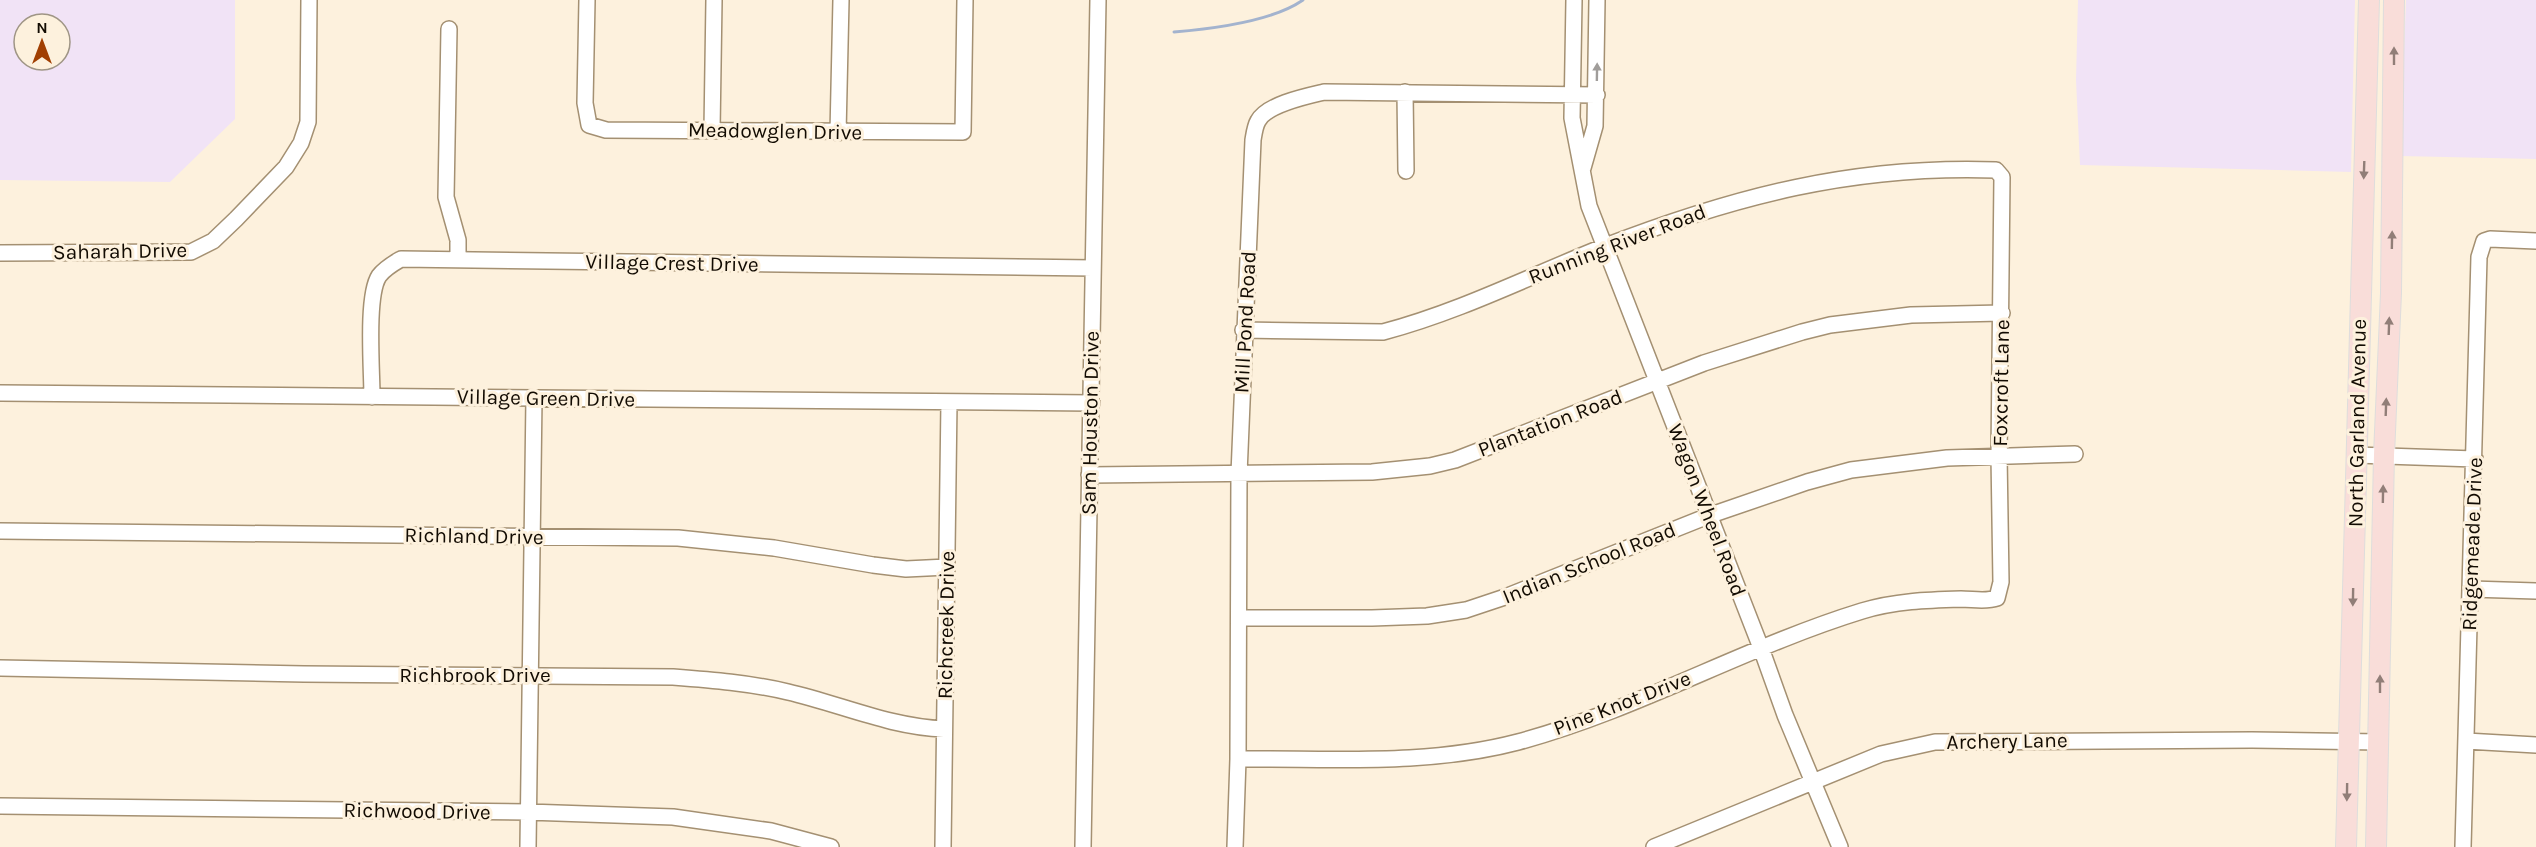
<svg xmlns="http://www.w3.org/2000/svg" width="2536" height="847" font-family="Karla,sans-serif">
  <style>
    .commercial { fill: #f1e3f6; fill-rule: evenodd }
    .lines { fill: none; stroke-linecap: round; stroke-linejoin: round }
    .stream { stroke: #a3b3ce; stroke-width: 3 }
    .minor-casing { stroke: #a49072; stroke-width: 18 }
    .major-casing { stroke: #dedddc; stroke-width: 22 }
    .minor { stroke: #fff; stroke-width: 15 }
    .major { stroke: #f9ddd9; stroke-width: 20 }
    .oneway { fill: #917e78 }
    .oneway2 { fill: #a09d9a }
    .labels { text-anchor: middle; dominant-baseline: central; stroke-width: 6; stroke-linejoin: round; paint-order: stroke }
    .street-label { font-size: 21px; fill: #120b02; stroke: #fdf1dd }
  </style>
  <rect width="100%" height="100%" fill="#fdf1dd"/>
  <path class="commercial" d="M0 0H235V119L170 182 0 180ZM24 24H60V60H24Z
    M2078 0H2355L2351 172 2080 165 2076 80Z
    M2406 0H2536V159L2400 156Z"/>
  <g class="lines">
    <path class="stream" d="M1174 32C1210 29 1273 21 1303 0"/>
    <g class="minor-casing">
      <path id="minor" d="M587 0 585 103 589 125 606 130 963 132 965 0
        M1574 0 1572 118 1589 206 1761 648 1785 715 1840 847
        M449 29 446 197 458 240V260
        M1405 92 1406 171
        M712 130 714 0
        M838 133 841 0
        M1583 168 1595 126 1597 0
        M0 253 191 252 213 241 236 219 286 167 301 143 308 122 309 0
        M0 393 1092 403
        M372 397C372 370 366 296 379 276 385 268 394 263 401 259L1093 268
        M2356 455 2475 459
        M1089 475 1372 472 1430 466 1455 460 1704 363 1802 332 1830 325 1911 315 2002 313
        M0 531 678 538 774 548 873 565 906 569 947 567
        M2471 589 2536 591
        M1239 618H1372L1427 616 1466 610 1505 597 1708 516 1807 482 1851 470 1947 458 2075 454
        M0 668 304 674 673 677C712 680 750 683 788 692 840 704 890 727 944 729
        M2466 741 2536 745
        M1238 759C1331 758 1427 766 1518 742 1637 710 1745 647 1862 611 1895 601 1927 600 1961 599 1973 599 1986 602 1997 598L2001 582 1999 455 2002 177 1996 170C1854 165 1735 196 1603 247 1530 276 1459 312 1383 332L1243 330
        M0 806 528 812 673 817 771 831 831 847
        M528 847 534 398
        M943 847 949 402
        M1083 847 1098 0
        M1235 847 1238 759 1239 474 1253 140C1254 134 1255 126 1258 121 1267 104 1307 96 1324 92L1597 95
        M1654 847 1881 754 1935 742 2252 740 2379 742
        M2463 847 2479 257 2484 241 2490 239 2536 241"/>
    </g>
    <g class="major-casing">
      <path id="major" d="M2346 847 2369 0
        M2376 847 2384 455 2391 293 2394 0"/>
    </g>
    <use href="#minor" class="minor"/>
    <use href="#major" class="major"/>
  </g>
  <defs><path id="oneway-solid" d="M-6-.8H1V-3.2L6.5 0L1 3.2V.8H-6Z" transform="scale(1.5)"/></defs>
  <g class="oneway">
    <use href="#oneway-solid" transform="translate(2394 56) rotate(-90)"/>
    <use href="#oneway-solid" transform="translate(2364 170) rotate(92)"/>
    <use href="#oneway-solid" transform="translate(2392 240) rotate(-89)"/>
    <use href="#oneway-solid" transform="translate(2389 326) rotate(-88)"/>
    <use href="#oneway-solid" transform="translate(2386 407) rotate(-88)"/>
    <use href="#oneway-solid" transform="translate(2383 494) rotate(-89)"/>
    <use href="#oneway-solid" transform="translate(2353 597) rotate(91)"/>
    <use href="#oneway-solid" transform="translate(2380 684) rotate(-90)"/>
    <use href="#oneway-solid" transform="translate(2347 792) rotate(91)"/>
  </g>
  <use class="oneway2" href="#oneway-solid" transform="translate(1597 72) rotate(-89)"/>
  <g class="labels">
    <g class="street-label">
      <text transform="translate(775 131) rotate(1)">Meadowglen Drive</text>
      <text transform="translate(1617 244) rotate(-21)">Running River Road</text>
      <text transform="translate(120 251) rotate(-1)">Saharah Drive</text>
      <text transform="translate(672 263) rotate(1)">Village Crest Drive</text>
      <text transform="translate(1245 322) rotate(-87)">Mill Pond Road</text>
      <text transform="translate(2001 383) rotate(-89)">Foxcroft Lane</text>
      <text transform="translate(546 398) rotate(1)">Village Green Drive</text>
      <text transform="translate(1090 423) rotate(-89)">Sam Houston Drive</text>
      <text transform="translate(1550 423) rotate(-21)">Plantation Road</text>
      <text transform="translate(2357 423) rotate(-89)">North Garland Avenue</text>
      <text transform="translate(1707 510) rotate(69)">Wagon Wheel Road</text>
      <text transform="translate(474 536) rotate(1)">Richland Drive</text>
      <text transform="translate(2472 544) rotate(-88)">Ridgemeade Drive</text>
      <text transform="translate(1589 563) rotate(-22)">Indian School Road</text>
      <text transform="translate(946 625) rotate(-89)">Richcreek Drive</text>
      <text x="475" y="675">Richbrook Drive</text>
      <text transform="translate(1622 703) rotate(-21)">Pine Knot Drive</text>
      <text transform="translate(2007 741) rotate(-1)">Archery Lane</text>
      <text transform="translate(417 811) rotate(1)">Richwood Drive</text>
    </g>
  </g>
  <g transform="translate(42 42)"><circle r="28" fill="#fdf1dd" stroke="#9f9585" stroke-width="1.5"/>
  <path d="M0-4.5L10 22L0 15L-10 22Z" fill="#a13f02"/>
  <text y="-9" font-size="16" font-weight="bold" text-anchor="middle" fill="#120b02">N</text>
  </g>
</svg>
